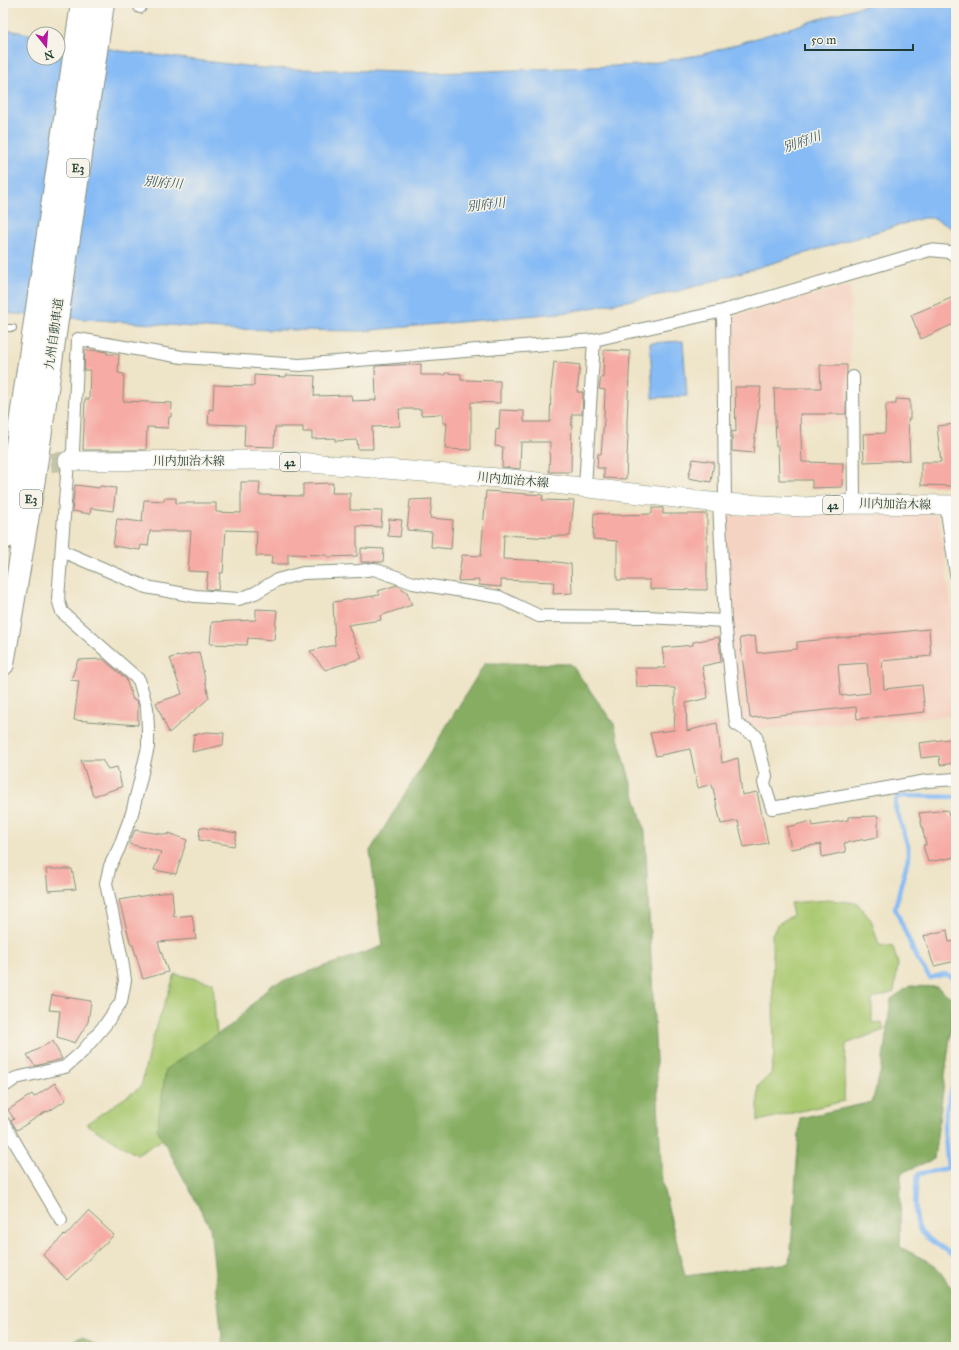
<svg xmlns="http://www.w3.org/2000/svg" width="959" height="1350" font-family="'IM FELL Great Primer','Noto Serif JP',serif">
  <style>
    .built { fill: #f5d3c2 }
    .green { fill: #aac971; stroke: #648352 }
    .forest { fill: #87ad63; stroke: #53754c }
    .water { fill: #87bbf5; stroke: #537c94 }
    .lines { fill: none; stroke-linecap: round; stroke-linejoin: round }
    .stream { stroke: #87bbf5; stroke-width: 4.5 }
    .building { fill: #f6aca5; fill-rule: evenodd }
    .primary-tunnel { stroke: #c5c3aa; stroke-width: 19; stroke-dasharray: 19 10; stroke-linecap: butt }
    .service-casing { stroke: #86907e; stroke-width: 8 }
    .minor-casing { stroke: #86907e; stroke-width: 14 }
    .primary-casing { stroke: #86907e; stroke-width: 20 }
    .motorway-casing { stroke: #86907e; stroke-width: 24 }
    .service { stroke: #fff; stroke-width: 6 }
    .minor { stroke: #fff; stroke-width: 12 }
    .primary { stroke: #fff; stroke-width: 19 }
    .motorway { stroke: #fff; stroke-width: 22 }
    .labels { text-anchor: middle; dominant-baseline: central; stroke-width: 3; stroke-linejoin: round; paint-order: stroke }
    .shield { fill: #f7f3e8; stroke: #60746a; stroke-width: 1 }
    .shield-label { font-size: 11px; font-weight: bold; fill: #1f3d34 }
    .street-label { font-size: 12px; fill: #1f3d34; stroke: #f7f3e8 }
    .water-label { font-size: 13px; font-style: italic; fill: #395c64; stroke: #f7f3e8 }
  </style>
  <rect width="100%" height="100%" fill="#f7f3e8"/>
  <filter id="ink" filterUnits="userSpaceOnUse"><feTurbulence type="fractalNoise" baseFrequency=".025" numOctaves="2"/><feDisplacementMap in="SourceGraphic" scale="8" xChannelSelector="R" yChannelSelector="G"/><feConvolveMatrix kernelMatrix="1 2 1 2 8 2 1 2 1" color-interpolation-filters="sRGB"/></filter>
  <filter id="wash" filterUnits="userSpaceOnUse"><feTurbulence type="fractalNoise" baseFrequency=".012" numOctaves="4" result="noise"/><feDisplacementMap in="SourceGraphic" scale="16" xChannelSelector="R" yChannelSelector="G"/><feGaussianBlur stdDeviation="0.9" result="paint"/><feColorMatrix in="noise" values="0 0 0 0 0 0 0 0 0 0 0 0 0 0 0 0 0 1.4 0 .05"/><feComposite in="paint" operator="in"/></filter>
  <g filter="url(#wash)">
    <rect width="100%" height="100%" fill="#eee4c7"/>
    <path class="built" d="M850 286V420L743 424 733 419 729 317Z
      M723 515H938L956 636V716L759 729 744 724 737 716Z"/>
    <path class="green" d="M829 900 857 903 871 920 879 945 893 947 898 964 894 992 872 999V1023L882 1022 884 1030 846 1044 844 1101 758 1121V1086L771 1074 774 1053 772 934 778 924 793 915 790 903Z
      M175 974 213 983 215 1015 221 1069 209 1111 137 1155 86 1124 141 1087 150 1046Z"/>
    <path class="forest" d="M485 663 571 664 614 724 645 832 662 1183 685 1276 790 1263 800 1118 872 1102 882 1066 891 999 910 986 937 987 955 1000 934 1159 901 1173 900 1247 935 1265 956 1294V1347H223L210 1227 157 1129 166 1069 234 1023 271 985 383 946 370 851Z
      M82 1337 99 1347H54Z"/>
    <path class="water" d="M872 3H956V230L932 218H923L679 291 570 312 361 331 221 329 3 313V29L34 35V58H58V39L121 51 262 68 438 73 640 65 704 54Z
      M683 341 687 396 653 398 650 343Z"/>
    <g class="lines">
      <path class="stream" d="M956 797 904 796 897 797 895 806 908 846V858L895 908 917 959 930 978 945 974 956 979
        M956 1076 947 1106 944 1126 948 1168 918 1174C915 1189 913 1219 921 1232 924 1237 950 1253 956 1257"/>
    </g>
    <g id="blocks">
      <path class="building" d="M956 296V323L921 339 911 315Z
        M85 350 102 351 107 352V354H119L118 373 124 374 123 401 172 403 171 417H169L168 428 147 427 146 450H83L85 399H89L90 370H84Z
        M604 350 630 351 627 421V435H628L626 479 604 478V468H597L598 454H601L604 420 605 390 599 389 601 377 603 378Z
        M554 362 580 365 577 392H583L582 414H572L571 472H549L550 442H521L520 469 502 467 503 447 495 446 496 429 499 430 500 410 524 411V422H550L551 389Z
        M421 364V375H445V373L461 374V380L500 381V403L471 402V450L445 449 447 423H443V414L421 415V409H399L400 426 372 427 373 449H358L357 440 335 441V438L312 439V432H303V427H275L274 447 244 446 245 425 208 424 209 409 213 410 214 385 254 386V375L286 377V375L315 376 314 396 351 395 352 401 376 400 375 366Z
        M820 365H847L846 414H800L802 462 843 463 842 487 812 488V480H779L778 446 776 447 774 388H821Z
        M735 387H761L753 453 732 451V431L736 432Z
        M896 399 910 400V419H908L910 460 864 462 863 434 885 433 886 404H896Z
        M956 424V486L921 485V462H941L937 426Z
        M693 459 714 462 711 482 688 478Z
        M241 482H260L259 495 303 496V484L333 483 332 493H350V510L382 511 381 527 357 526V556L328 557 327 555 288 554V564H271L272 556H256L257 531 226 530 223 573H220L218 590 206 589 208 572 188 571 191 531H150L148 546 141 545 140 550 113 546 117 519 142 522 144 500 164 501V498H176V503H216V512L241 513Z
        M75 485 99 488 100 486 116 488 113 511 91 508 90 514 72 511Z
        M486 491 543 495 542 500 574 501 570 536H551V538L504 535 503 559 550 561 571 564 572 593 553 594 554 582 501 580V587L479 585V580L458 581 462 555 481 556Z
        M432 499 430 518 453 520 451 549 431 547 432 532 407 530 410 500Z
        M652 508H663V514H707V590L650 589V580H617V541L593 539 594 513 617 515 652 514Z
        M389 519 402 520 400 537 388 536Z
        M361 548 384 549 383 562H361Z
        M397 585 407 592 412 605 380 616 381 620 348 625 362 658 325 670 310 651 335 645 333 602 380 595 378 591Z
        M256 609 277 610 274 640 248 638 247 645 210 644 212 622 256 620Z
        M929 629 931 656 882 661 884 689 922 685 925 712 857 719 856 707 750 718 746 678 745 679 740 638 755 636 757 653 797 649V642ZM867 663 870 693 841 696 838 665Z
        M719 637 721 662 702 666 708 698 686 703 687 731 717 723 722 763 738 758 742 795 757 792 768 843 744 847 738 821 721 824 712 784 698 788 690 749 656 756 650 733 674 730 675 711V688L637 687 635 668H665L662 648 693 645V642Z
        M199 652 209 698 169 733 156 703 182 694 170 658Z
        M103 659 126 679 133 700H137L138 705V725L74 720 79 681 71 680 78 660Z
        M206 732 224 733 223 745 192 752 194 735Z
        M956 738V763L940 765 939 756 921 758 919 743Z
        M81 760H102L108 769 117 767 122 787 93 796Z
        M947 810 950 817H956V857L928 862 923 845H926L919 813Z
        M878 816V837L844 843 846 852 822 857 821 844 791 849 787 827 812 821 813 826 848 820V817Z
        M200 827 237 833 234 846 199 840Z
        M135 830 168 835 169 833 187 840 176 874 154 870 161 852 129 844Z
        M46 869H72L76 889 48 891Z
        M172 891 174 917 192 915 196 939 158 942 168 972 143 979 133 945H131L119 900Z
        M947 930 949 942 956 941V961L934 966 924 936Z
        M52 995 91 1001 88 1022 75 1043 57 1037 60 1011 49 1010Z
        M53 1041 62 1059 35 1066 27 1055Z
        M55 1083 66 1100 48 1112 47 1111 17 1130 11 1121 14 1119 8 1110 32 1094 34 1097Z
        M88 1211 114 1235 67 1280 43 1255 64 1235 65 1236Z"/>
    </g>
  </g>
  <g filter="url(#ink)">
    <use href="#blocks" fill-opacity="0" stroke="#86907e" stroke-width="1"/>
    <g class="lines">
      <path class="primary-tunnel" d="M22 465 68 461"/>
      <g class="service-casing">
        <path id="service" d="M3 328H13"/>
      </g>
      <g class="minor-casing">
        <path id="minor" d="M140 7 141 3
          M723 311 725 504
          M853 377 854 504
          M585 487 594 340
          M719 503 725 621 736 724 756 736 766 776 764 783 772 808 927 781 956 779
          M946 505 956 574
          M62 551 146 587 195 596 239 599 255 593 277 580 303 573 359 571 374 569 413 583 499 597 539 616 646 617 725 621
          M3 1087 16 1078 65 1067 82 1052 105 1025 121 1002 125 980 122 960 106 883 110 866 119 848 132 813 140 781 148 747V728L147 708 139 680 62 612 58 599 68 461 73 451 78 339 182 357 300 365 594 340 723 311 930 250 950 252 956 256
          M3 1122 61 1220"/>
      </g>
      <g class="primary-casing">
        <path id="primary" d="M68 461 272 460 511 479 719 503 803 507 854 504 956 505"/>
      </g>
      <g class="motorway-casing">
        <path id="motorway" d="M3 539 82 3
          M3 664 34 479 103 3"/>
      </g>
      <use href="#service" class="service"/>
      <use href="#minor" class="minor"/>
      <use href="#primary" class="primary"/>
      <use href="#motorway" class="motorway"/>
    </g>
  </g>
  <g class="labels">
    <g class="shield">
      <rect x="67" y="159" width="22" height="18" rx="3"/>
      <rect x="280" y="453" width="20" height="18" rx="3"/>
      <rect x="20" y="490" width="22" height="18" rx="3"/>
      <rect x="823" y="496" width="20" height="18" rx="3"/>
    </g>
    <g class="shield-label">
      <text x="78" y="168">E3</text>
      <text x="290" y="462">42</text>
      <text x="31" y="499">E3</text>
      <text x="833" y="505">42</text>
    </g>
    <g class="street-label">
      <text transform="translate(54 334) rotate(-82)">九州自動車道</text>
      <text x="189" y="461">川内加治木線</text>
      <text transform="translate(513 480) rotate(5)">川内加治木線</text>
      <text transform="translate(895 504) rotate(1)">川内加治木線</text>
    </g>
    <g class="water-label">
      <text transform="translate(802 142) rotate(-19)">別府川</text>
      <text transform="translate(163 183) rotate(5)">別府川</text>
      <text transform="translate(486 205) rotate(-7)">別府川</text>
    </g>
  </g>
  <rect width="959" height="1350" fill="none" stroke="#f7f3e8" stroke-width="16"/>
  <g transform="translate(46 46) rotate(163)"><circle r="19" fill="#f7f3e8" stroke="#a1aaa0"/>
  <path d="M0-3L7 15L0 10L-7 15Z" fill="#b5179e"/>
  <text y="-6" font-size="11" font-weight="bold" text-anchor="middle" fill="#1f3d34">N</text>
  </g>
  <path d="M805 44v6h108v-6" fill="none" stroke="#1f3d34" stroke-width="2"/>
  <text x="811" y="44" font-size="12" fill="#1f3d34" stroke="#f7f3e8" stroke-width="3" paint-order="stroke">50 m</text>
</svg>
